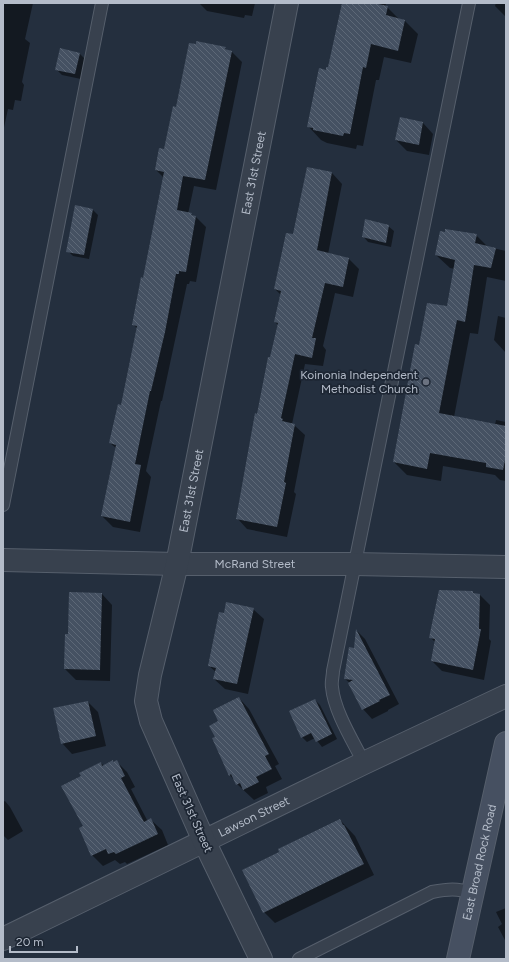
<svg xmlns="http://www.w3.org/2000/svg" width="509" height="962" font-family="Figtree,sans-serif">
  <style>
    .shadow { fill: #0007 }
    .building { fill: url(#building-back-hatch) }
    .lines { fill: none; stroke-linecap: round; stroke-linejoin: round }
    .service-casing { stroke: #565f6c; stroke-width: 14 }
    .minor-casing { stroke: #565f6c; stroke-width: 24 }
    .secondary-casing { stroke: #565f6c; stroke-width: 24 }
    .service { stroke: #38414e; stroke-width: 12 }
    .minor { stroke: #38414e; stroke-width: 22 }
    .secondary { stroke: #465061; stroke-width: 22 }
    .worship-dot { fill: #6b7280; stroke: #1d2633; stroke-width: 1.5 }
    .labels { text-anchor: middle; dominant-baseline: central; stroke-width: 3.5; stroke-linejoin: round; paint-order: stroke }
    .street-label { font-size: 12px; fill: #b4bcc9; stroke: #1d2633 }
    .poi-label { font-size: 12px; fill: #b4bcc9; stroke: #1d2633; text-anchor: end }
  </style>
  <defs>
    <pattern id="building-back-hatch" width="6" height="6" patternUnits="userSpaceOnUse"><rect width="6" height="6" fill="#455162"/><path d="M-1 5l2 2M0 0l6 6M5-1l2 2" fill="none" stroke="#5d6877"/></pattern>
  </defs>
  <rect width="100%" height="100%" fill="#242f3e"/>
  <path class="shadow" d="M3 3H33L25 39 30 43 22 82 24 85 21 101 15 100 13 110 8 109 3 132Z
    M199 3H255L252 16 245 15 244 18 207 11Z
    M343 3H385L386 4 385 7H387L400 20 405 21 418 34 411 63 384 57 379 80H376L363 146 357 145 356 149 327 143 321 140 308 126 326 71 329 68Z
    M496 3H506V17L495 6Z
    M225 48 228 51 232 52 242 62 216 190 194 186 188 214 196 217 206 227 196 282 190 281 189 284H187L162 401H161L146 471 151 477 140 532 113 527 102 516 116 448 110 443 122 406 138 329 133 324 144 279 164 178 156 170 165 150 177 108Z
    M61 50 80 54 85 59 81 79 62 75 56 69Z
    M401 119 423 123 433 134 429 155 407 151 396 140Z
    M332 173 342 184 328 254 349 259 359 269 353 297 335 293 323 346 326 350 323 366 305 364 292 424 294 425 305 435 294 492 296 494 287 537 247 529 237 518 258 415 278 325 275 322 281 295 275 289 294 235Z
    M93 210 98 215 89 259 73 256 68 251Z
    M388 226 394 231 391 247 368 242 363 236Z
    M476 235 488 247 506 251V281L487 277 478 334 470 333 454 417 495 425 496 420 506 422V481L500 480 495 475 443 466 441 481 407 475 394 462 420 346 448 307 455 269 450 268 436 255Z
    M498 316 506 318V353L494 340Z
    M472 592 475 594 480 595 490 605 489 639 491 641 484 680 442 671 432 661 435 642 430 637Z
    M102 594 112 605 110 681 76 680 65 669 66 635H69Z
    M253 609 264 619 248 694 225 689 214 679 216 672 209 666 225 614Z
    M357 631 365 639 399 704 388 710V711L372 719 363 709 350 683 345 679 355 649Z
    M239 698 249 709 279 764 275 766 282 779 266 787 268 793 254 800 237 784 230 775 213 739 216 738 220 722Z
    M315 700 320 705 337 739 322 747 315 738 307 742 302 737Z
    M88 702 98 712 106 746 72 754 62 743Z
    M116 761 127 772 135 787 131 789 147 820H151L162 830 168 845 127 864 125 862 120 864 115 860 103 866 92 855 84 826 83 777 101 763 104 766Z
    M5 801 10 807 23 831 8 840 3 835V802Z
    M340 820 355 836 374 875 275 923 264 912Z
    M506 908V942L498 927 502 924 496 912Z"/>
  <path class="building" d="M342 3H373L388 6 386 15 405 20 398 51 371 44 366 68 363 67 350 134 344 133 343 136 313 130V128L307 127 319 68 326 70V67H328Z
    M196 41 226 47 225 49 232 51 205 180 183 176 177 210 192 213 191 215 196 216 186 272 179 271V274H176L165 332 151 391H150L135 464 141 465 130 522 101 516 116 445 109 443 118 404 121 405 137 326 132 325 141 277 143 278 164 172 155 170 159 148 164 149 173 106 176 107 189 43 196 44Z
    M60 48 80 53 75 74 55 70Z
    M400 117 423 122 419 145 395 140Z
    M307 167 332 172 317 250 349 258 343 287 325 283 312 338H316L312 358 295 354 281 418 283 419 282 421 295 424 284 482 286 483 277 527 236 519 255 413 257 414 268 357H270L278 323 274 322 281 291 274 289 286 233 293 234Z
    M75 205 93 209 84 255 66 252Z
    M365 219 389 225 386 243 362 237Z
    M445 229 477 234 475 243 496 248 491 268 474 265 465 322 457 320 439 413 506 426V455L503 470 486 467V463L430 453 427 469 393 462 415 344 419 345 427 303 447 306 455 260 435 255 440 231 445 232Z
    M439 590 473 591V593L480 594 479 629H481L473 670 431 661 435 639 429 638Z
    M69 592 102 593 100 670 64 669 65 634H68Z
    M226 602 254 608 237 684 213 679 216 668 208 666 219 612 224 613Z
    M356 629 390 695 379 700 380 701 362 710 348 683 353 680 344 679 349 647 354 648Z
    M239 697 269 754 265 756 272 769 256 777 259 782 243 790 240 783 236 785 231 774 229 776 212 738 215 737 209 726 218 721 213 710Z
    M315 699 332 734 316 742 311 733 301 738 289 711Z
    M88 701 96 736 61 744 53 708Z
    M113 760V762L117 760 125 776 121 778 144 822 151 818 158 834 116 854 114 852 108 854 106 849 91 856 79 828 83 826 61 786 81 776 79 773 101 762 102 766Z
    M340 819 343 825H344L364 864 263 913 242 870 279 852 278 849Z"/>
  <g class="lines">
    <g class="service-casing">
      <path id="service" d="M3 505 102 3
        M364 763C353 741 334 711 332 687 331 682 333 676 333 671L469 3
        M299 959 432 892C448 889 457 888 472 893"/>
    </g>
    <g class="minor-casing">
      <g id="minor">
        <path id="s1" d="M3 560 177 564H354L506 567"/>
        <path id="s2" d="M3 939 364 763 506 696"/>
        <path id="s3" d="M261 959 204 841 151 721 146 701 150 675 177 564 287 3"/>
      </g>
    </g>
    <g class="secondary-casing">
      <g id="secondary">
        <path id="s4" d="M458 959 506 743"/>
      </g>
    </g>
    <use href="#service" class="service"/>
    <use href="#minor" class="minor"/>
    <use href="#secondary" class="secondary"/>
  </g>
  <circle class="worship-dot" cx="426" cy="382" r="4"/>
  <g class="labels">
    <g class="street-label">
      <text stroke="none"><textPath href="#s3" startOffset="822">East 31st Street</textPath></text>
      <text stroke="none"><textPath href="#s3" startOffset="498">East 31st Street</textPath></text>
      <text stroke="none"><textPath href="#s1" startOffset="252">McRand Street</textPath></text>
      <text transform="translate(192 813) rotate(66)">East 31st Street</text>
      <text stroke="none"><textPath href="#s2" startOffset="279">Lawson Street</textPath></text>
      <text stroke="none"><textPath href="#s4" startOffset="99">East Broad Rock Road</textPath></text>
    </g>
    <g class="poi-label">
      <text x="418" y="375">Koinonia Independent<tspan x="418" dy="14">Methodist Church</tspan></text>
    </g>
  </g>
  <rect width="509" height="962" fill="none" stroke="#b4bcc9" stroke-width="8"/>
  <path d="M10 946v6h67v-6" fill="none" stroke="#b4bcc9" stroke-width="2"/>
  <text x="16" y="946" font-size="12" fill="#b4bcc9" stroke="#1d2633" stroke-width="3" paint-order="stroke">20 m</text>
</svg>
